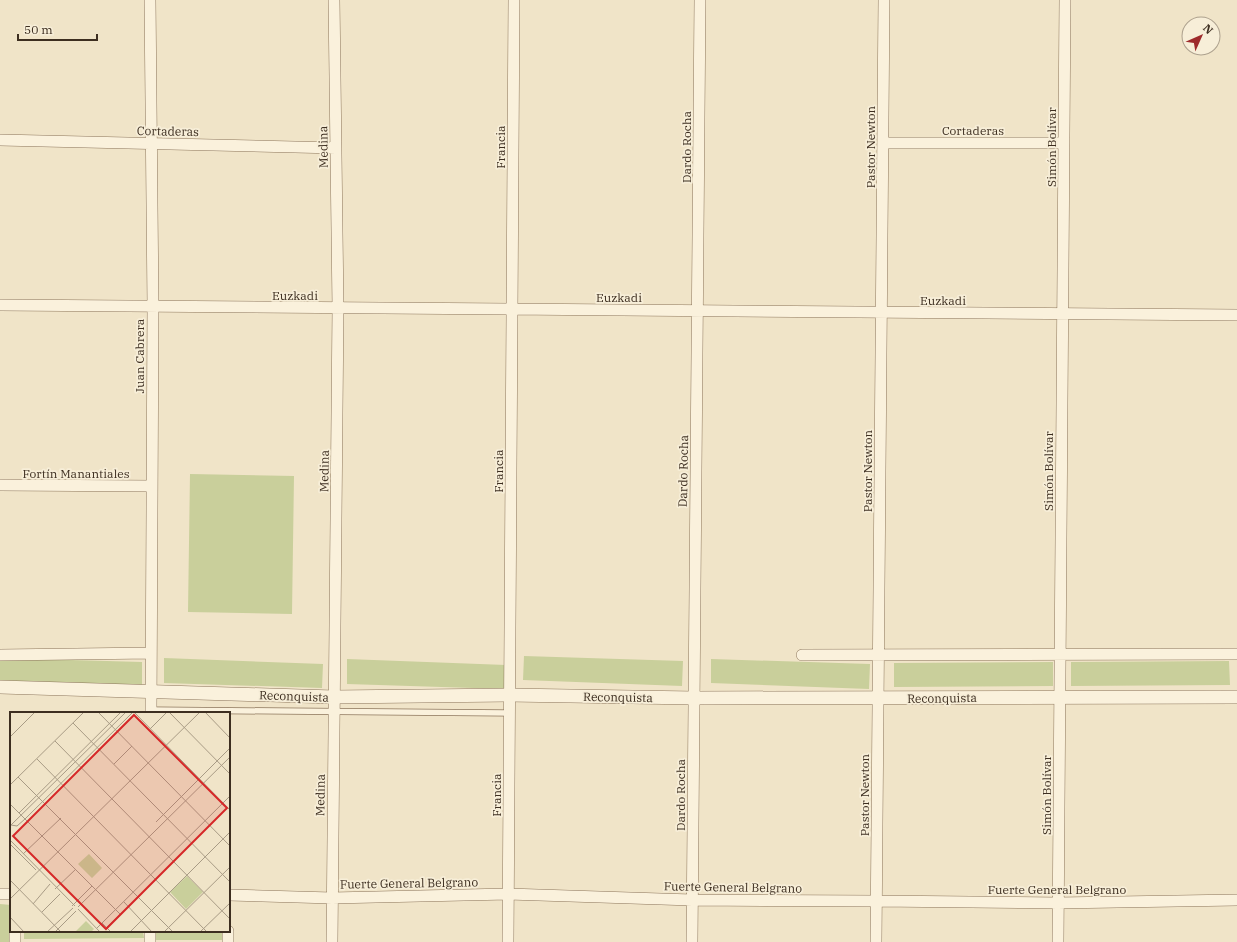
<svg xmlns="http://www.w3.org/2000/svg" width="1237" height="942" font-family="'IBM Plex Serif',serif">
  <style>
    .green { fill: #c9cf9b }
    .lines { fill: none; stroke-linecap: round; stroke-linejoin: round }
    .service-casing { stroke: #8d765c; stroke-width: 7 }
    .minor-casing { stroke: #8d765c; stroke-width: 12 }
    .tertiary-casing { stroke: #8d765c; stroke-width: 14 }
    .service { stroke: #faf1dc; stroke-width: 5.5 }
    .minor { stroke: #faf1dc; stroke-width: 11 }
    .tertiary { stroke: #faf1dc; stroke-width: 13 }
    .labels { text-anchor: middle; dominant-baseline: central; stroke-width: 3.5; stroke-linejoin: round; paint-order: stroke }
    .street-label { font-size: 12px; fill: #3d2e20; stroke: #f7eed8 }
    .inset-road { fill: none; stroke: #a89b85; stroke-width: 1 }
    .view { fill: #d62828; fill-opacity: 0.15; stroke: #d62828; stroke-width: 2 }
    .inset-edge { fill: none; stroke: #3d2e20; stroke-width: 2 }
  </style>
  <rect width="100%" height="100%" fill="#f0e4c8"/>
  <path class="green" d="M190 474 294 476 292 614 188 612Z
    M524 656 683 661 682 686 523 680Z
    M0 658 142 662V686L0 683Z
    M164 658 323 664 322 688 164 683Z
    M347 659 506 665 505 689 347 684Z
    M711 659 870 664 869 689 711 683Z
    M1229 661 1230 685 1071 686V662Z
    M1053 662V686L894 687V663Z
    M0 904 11 905V942H0Z
    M24 931H143L144 938 24 939Z
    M155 931H223V940H155Z"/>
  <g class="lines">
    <g class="service-casing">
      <path id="service" d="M151 710 509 713"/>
    </g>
    <g class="minor-casing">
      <path id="minor" d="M150 0 153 306 151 713
        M0 140 336 148
        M883 143H1064
        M0 305 1237 315
        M0 485 152 486
        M0 655 151 653
        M802 655 1237 654
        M0 894H11
        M229 895 332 898 508 894 692 900 877 901 1058 903 1237 900
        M15 942V931
        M150 942V931
        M228 942V931
        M332 942 338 308 334 0
        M508 942 514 0
        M692 942 700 0
        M876 942 884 0
        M1058 942 1065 0"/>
    </g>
    <g class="tertiary-casing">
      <path id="tertiary" d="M0 687 334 697 509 695 694 698 1237 697"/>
    </g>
    <use href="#service" class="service"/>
    <use href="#minor" class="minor"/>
    <use href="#tertiary" class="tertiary"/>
  </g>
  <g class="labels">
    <g class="street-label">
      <text x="973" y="130">Cortaderas</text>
      <text transform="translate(168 131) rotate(1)">Cortaderas</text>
      <text transform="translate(323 147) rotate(-91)">Medina</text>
      <text transform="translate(500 147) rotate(-90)">Francia</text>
      <text transform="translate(686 147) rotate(-90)">Dardo Rocha</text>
      <text transform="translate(870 147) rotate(-90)">Pastor Newton</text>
      <text transform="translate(1051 147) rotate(-90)">Simón Bolívar</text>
      <text x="295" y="295">Euzkadi</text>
      <text x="619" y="297">Euzkadi</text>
      <text x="943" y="300">Euzkadi</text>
      <text transform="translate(139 356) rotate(-90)">Juan Cabrera</text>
      <text transform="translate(324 471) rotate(-89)">Medina</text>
      <text transform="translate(498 471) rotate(-90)">Francia</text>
      <text transform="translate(683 471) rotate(-89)">Dardo Rocha</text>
      <text transform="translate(867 471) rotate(-90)">Pastor Newton</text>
      <text transform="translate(1048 471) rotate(-90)">Simón Bolívar</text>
      <text x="76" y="473">Fortín Manantiales</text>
      <text transform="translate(294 696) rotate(2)">Reconquista</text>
      <text transform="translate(618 697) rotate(1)">Reconquista</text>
      <text transform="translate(942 698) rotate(-1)">Reconquista</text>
      <text transform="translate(320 795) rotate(-89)">Medina</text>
      <text transform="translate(496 795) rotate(-90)">Francia</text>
      <text transform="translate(680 795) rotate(-90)">Dardo Rocha</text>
      <text transform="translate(864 795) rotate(-90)">Pastor Newton</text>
      <text transform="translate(1046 795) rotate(-90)">Simón Bolívar</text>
      <text transform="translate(409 883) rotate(-1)">Fuerte General Belgrano</text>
      <text transform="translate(733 887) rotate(1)">Fuerte General Belgrano</text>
      <text x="1057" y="889">Fuerte General Belgrano</text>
    </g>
  </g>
  <g transform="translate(10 712)">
    <rect width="220" height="220" fill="#f0e4c8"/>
    <path d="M79 142 92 156 82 166 68 152ZM177 164 193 180 176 197 160 180ZM76 209 84 217 81 220H65Z" fill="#c9cf9b"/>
    <path class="inset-road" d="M88 0 220 134M124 0 220 98M159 0 220 62M195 0 220 26M63 11 220 170M140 17 157 0M0 25 25 0M45 29 220 207M27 47 197 220M104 52 122 34M8 65 163 220M0 73 74 0M0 92 110 202M9 101 111 0M146 110 220 36M1 113 7 114 15 107 123 0M0 114 116 0M0 128 65 194M0 132 26 158M13 142 51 106M0 168 51 220M45 177 66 157M0 187 190 0M114 190 142 220M23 192 40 172M62 194 82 174M68 195 220 45M68 197 90 220M32 200 50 182M0 205 14 220M92 211 101 220M97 215 118 195M87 216 220 84M37 220 63 196M45 220 66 199M120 220 220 120M154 220 220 155M190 220 220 191"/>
    <path class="view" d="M124 3 217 96 96 217 3 124Z"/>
    <rect width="220" height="220" class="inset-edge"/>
  </g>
  <g transform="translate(1201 36) rotate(45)"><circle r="19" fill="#f7eed8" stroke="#ada18e"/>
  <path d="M0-3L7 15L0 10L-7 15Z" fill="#9e2a2b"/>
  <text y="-6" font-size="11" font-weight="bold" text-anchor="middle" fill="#3d2e20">N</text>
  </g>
  <path d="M18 34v6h79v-6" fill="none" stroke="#3d2e20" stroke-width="2"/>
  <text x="24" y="34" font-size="12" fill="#3d2e20" stroke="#f7eed8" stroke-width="3" paint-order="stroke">50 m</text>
</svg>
